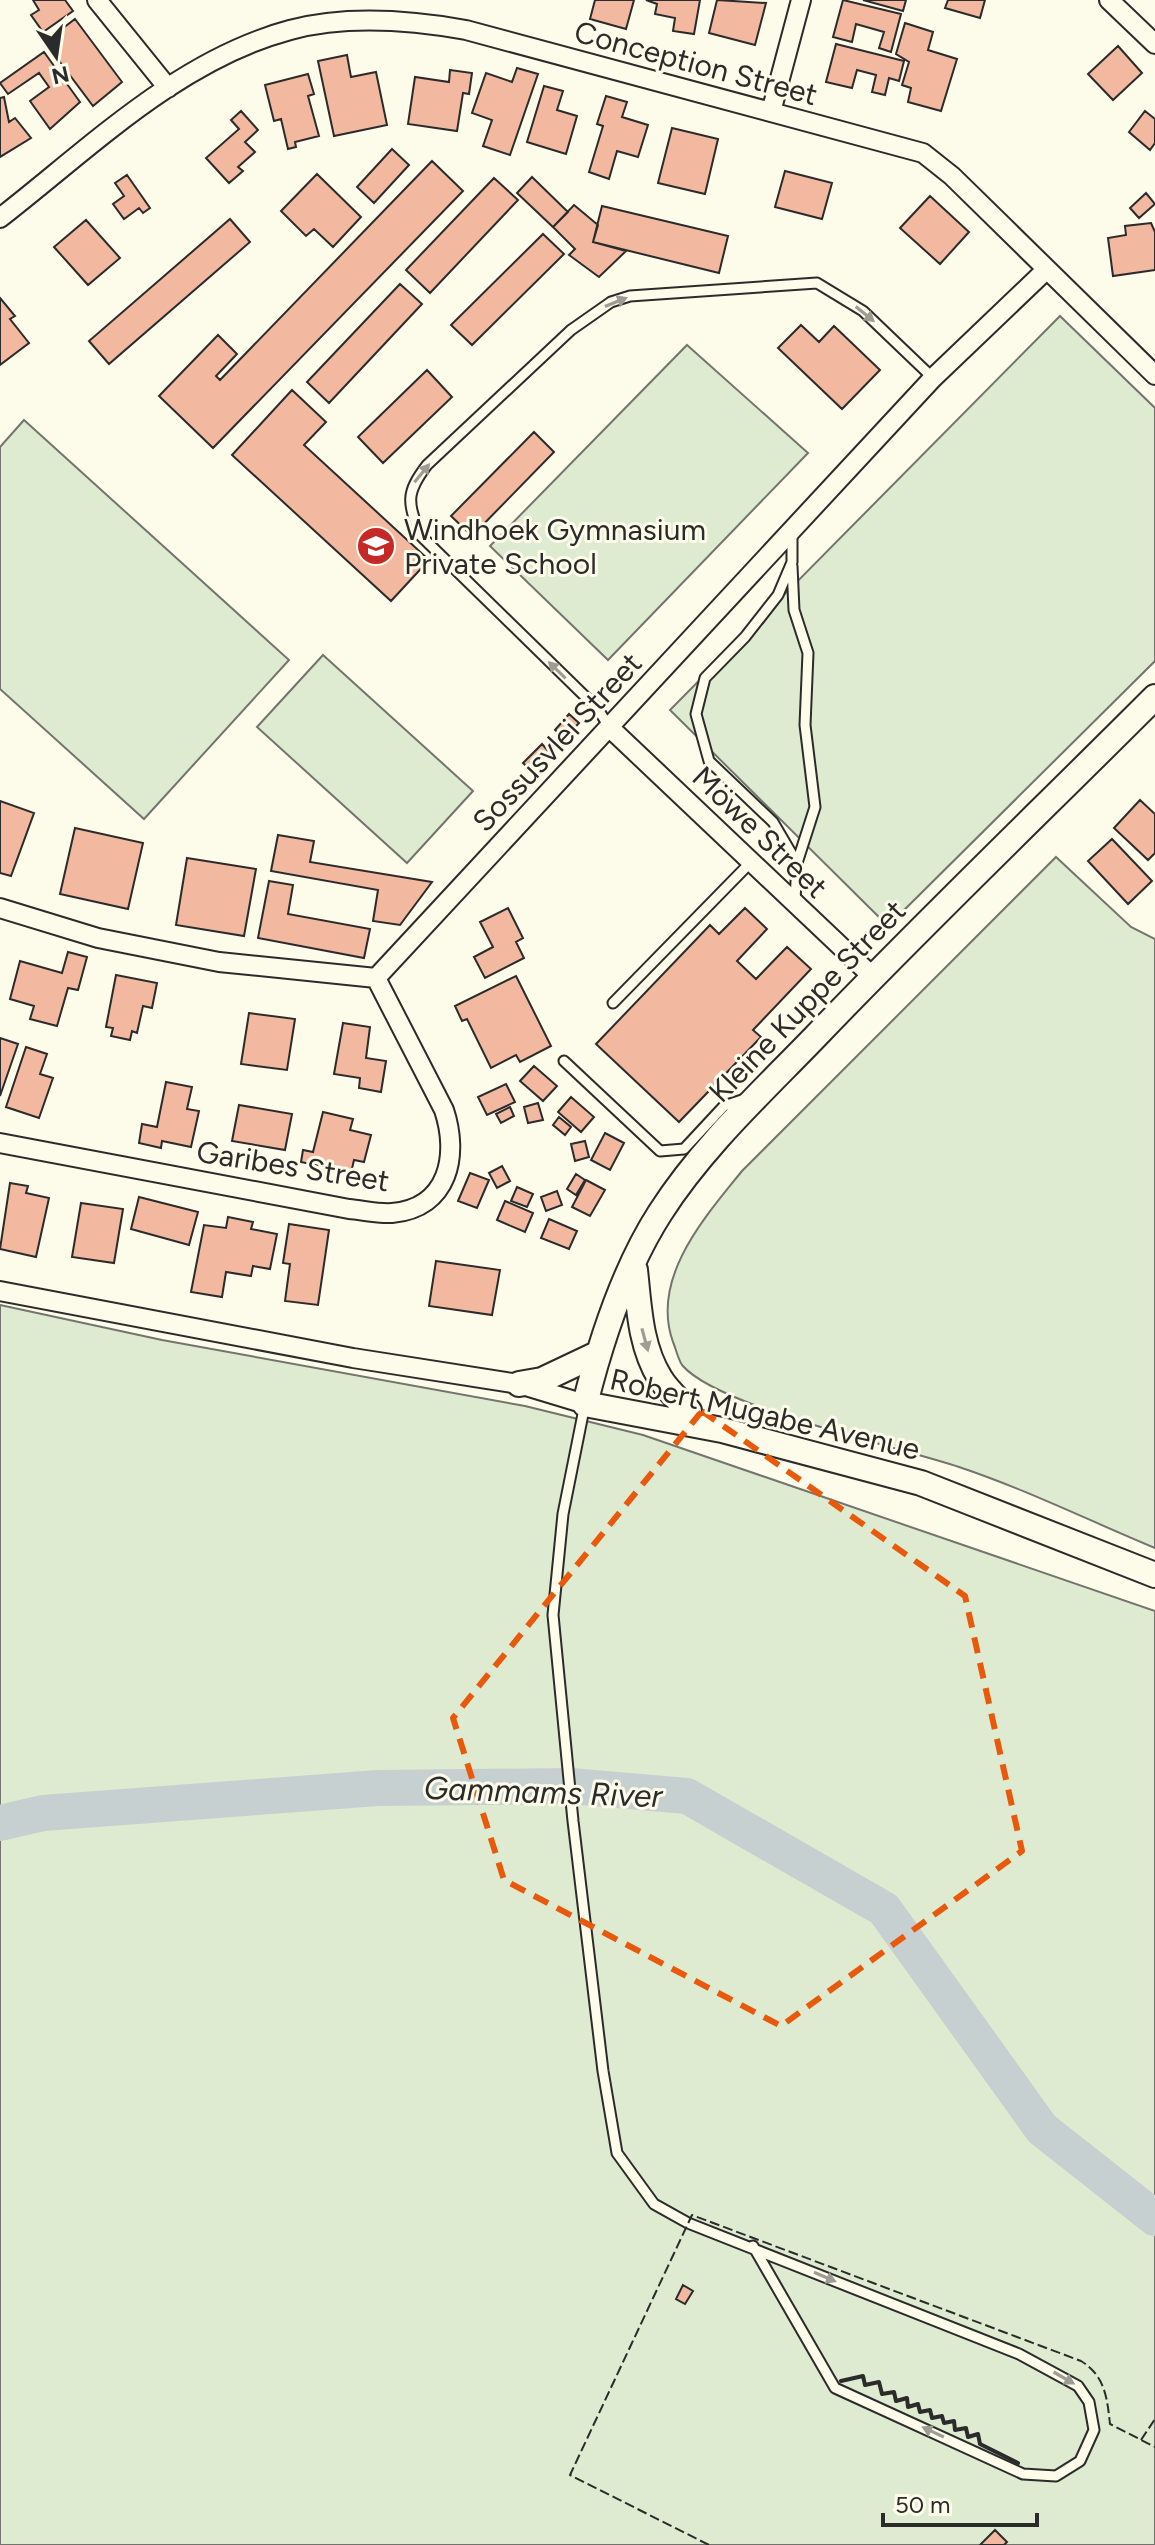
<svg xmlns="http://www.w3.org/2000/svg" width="1155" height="2545" font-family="Figtree,sans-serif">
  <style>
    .green { fill: #deebd1; stroke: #74746e; stroke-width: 2 }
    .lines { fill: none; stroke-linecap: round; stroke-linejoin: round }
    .river { stroke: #c7d0d0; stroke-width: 36 }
    .building { fill: #f2b8a0; stroke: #2b2b2b; stroke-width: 2 }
    .service-casing { stroke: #2b2b2b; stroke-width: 13 }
    .minor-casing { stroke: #2b2b2b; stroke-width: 22 }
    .tertiary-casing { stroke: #2b2b2b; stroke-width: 28 }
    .service { stroke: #fdfbea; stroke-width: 9 }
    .minor { stroke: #fdfbea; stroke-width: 18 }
    .tertiary { stroke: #fdfbea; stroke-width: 24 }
    .fence { stroke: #2b2b2b; stroke-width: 2; stroke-dasharray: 10 4; stroke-linecap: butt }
    .wall { stroke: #2b2b2b; stroke-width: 4 }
    .oneway { fill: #9e9d94 }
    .marked { fill: none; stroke: #e8590c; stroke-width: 6; stroke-dasharray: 16 10; stroke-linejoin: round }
    .labels { text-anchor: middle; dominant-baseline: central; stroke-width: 6; stroke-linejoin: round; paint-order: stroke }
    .street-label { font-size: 30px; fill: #2b2b2b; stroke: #fdfbea }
    .poi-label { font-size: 30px; fill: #2b2b2b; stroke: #fdfbea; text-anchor: start }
    .water-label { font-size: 32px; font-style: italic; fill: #2b2b2b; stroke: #fdfbea }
  </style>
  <rect width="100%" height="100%" fill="#fdfbea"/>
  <path class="green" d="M1060 316 1155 408V661L888 926 670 710Z
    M687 345 808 453 608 660 490 546Z
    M24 420 289 660 144 819 0 689V447Z
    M323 655 473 791 407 863 257 727Z
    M1056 857 1131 927 1155 939V1548C1090 1521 1025 1489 959 1467 899 1447 717 1407 682 1365 678 1359 676 1349 673 1342 650 1278 705 1217 742 1171Z
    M0 1305 162 1340 525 1406 643 1435 1155 1611V2545H0Z"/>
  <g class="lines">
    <path class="river" d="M0 1823 43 1813 378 1788 570 1786 687 1796 884 1909 1042 2129 1155 2218"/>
  </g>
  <path class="building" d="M33 0H65L73 11 43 32 31 15 39 10Z
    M595 0H634L626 29 590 19Z
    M646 0H700L694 34 673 31 675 18 655 14 657 4Z
    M717 0 766 3 755 45 709 33Z
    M843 0 901 14 891 52 879 48 884 32 856 24 852 42 833 37Z
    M863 0H906L903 11Z
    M948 0H985L980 18 945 8Z
    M75 19 122 82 93 106 45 42Z
    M905 23 933 32 928 50 957 59 941 111 908 102 911 88 902 85 909 62 896 54Z
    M836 44 904 61 899 81 889 78 885 95 872 92 876 75 857 70 852 88 826 82Z
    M1118 46 1142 73 1113 100 1088 74Z
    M44 52 80 102 50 129 30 101 49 87 39 73 8 94 0 83Z
    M347 55 351 77 376 72 387 125 334 136 318 61Z
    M517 68 538 74 510 155 483 146 492 120 472 113 486 73 512 82Z
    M450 70 472 73 469 94 463 93 457 131 408 124 415 77 449 82Z
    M308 74 314 94 308 96 319 136 295 142 296 147 288 149 281 119 274 121 265 85Z
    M544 86 563 91 557 110 577 116 566 154 527 142Z
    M606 96 627 102 622 117 648 125 638 157 617 151 609 179 589 172 603 126 597 124Z
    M4 97 9 122 15 118 31 138 0 157V98Z
    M241 111 258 130 245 142 255 152 238 167 243 171 229 183 206 158 239 129 231 120Z
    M1145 111 1155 119V143L1150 150 1129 132Z
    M672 128 718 139 705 194 658 183Z
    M392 149 409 165 374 203 357 187Z
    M432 161 463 191 213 448 159 396 218 335 237 354 216 376 220 380Z
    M785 171 832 183 822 219 775 207Z
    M317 174 361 217 333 247 314 229 306 236 281 211Z
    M127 175 150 208 143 213 139 208 124 219 113 204 124 196 115 183Z
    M532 177 568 212 553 227 517 193Z
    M494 178 518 200 430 293 406 270Z
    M1146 193 1155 204 1139 218 1130 208Z
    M930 196 969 232 940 264 900 228Z
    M574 205 598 225 593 242 626 251 599 277 569 255 575 249 553 227Z
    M602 206 728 236 719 273 593 242Z
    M230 219 250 242 109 364 89 341Z
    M86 220 120 258 88 285 54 247Z
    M1151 223 1155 232V270L1113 276 1108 238 1126 235 1125 226Z
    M543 234 564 254 472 345 451 325Z
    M400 284 422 304 329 403 307 382Z
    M0 298 15 316 10 319 29 343 0 365Z
    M801 325 819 342 834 326 880 370 842 409 778 348Z
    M427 370 452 397 383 463 358 437Z
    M292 390 326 422 304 445 429 560 391 601 232 455Z
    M534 432 554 452 472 536 451 516Z
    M569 714 579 723 568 735 565 732 562 736 555 730Z
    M542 744 551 754 533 773 523 763Z
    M1140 800 1155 814V853L1148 860 1114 828Z
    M0 801 34 813 11 876 0 873Z
    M75 828 143 843 128 909 60 894Z
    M278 835 314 841 310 862 432 882 400 925 373 921 378 890 271 871Z
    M1112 839 1152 881 1128 904 1088 861Z
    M187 858 256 869 244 936 176 925Z
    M269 881 293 885 288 914 370 929 364 958 258 938Z
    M508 908 523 938 516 942 524 958 485 978 474 957 493 947 480 922Z
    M745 908 767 929 737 961 756 979 787 947 811 969 753 1030 761 1037 679 1122 596 1044 710 925 719 934Z
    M68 952 87 957 78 990 68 988 57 1026 30 1019 34 1006 10 999 20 961 62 973Z
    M116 975 157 983 152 1008 143 1006 137 1033 132 1031 130 1040 111 1036 113 1028 106 1027Z
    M516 976 551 1046 520 1062 516 1055 491 1068 467 1019 462 1021 455 1006Z
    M249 1013 295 1019 287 1070 241 1064Z
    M343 1023 370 1027 366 1058 386 1061 381 1092 359 1088 360 1078 334 1074Z
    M0 1038 18 1044 0 1096Z
    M26 1047 47 1054 40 1074 53 1078 39 1118 6 1107Z
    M534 1066 557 1086 543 1101 520 1081Z
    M166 1082 192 1087 187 1109 199 1111 191 1147 162 1141 161 1148 139 1143 142 1124 157 1127Z
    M506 1084 515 1102 487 1115 478 1097Z
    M571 1097 594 1117 581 1132 558 1112Z
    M538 1103 543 1120 528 1123 524 1107Z
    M239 1105 292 1114 285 1150 232 1141Z
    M510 1107 514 1116 501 1123 496 1114Z
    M323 1112 353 1119 350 1130 371 1135 364 1162 354 1160 351 1173 301 1162 303 1150 313 1152Z
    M559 1117 571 1127 565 1135 553 1125Z
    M605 1133 624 1143 610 1170 591 1160Z
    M585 1141 589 1157 575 1161 571 1144Z
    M502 1166 510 1181 497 1188 489 1173Z
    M470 1173 489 1180 477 1208 458 1201Z
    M576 1174 585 1180 576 1195 567 1189Z
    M586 1180 605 1190 590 1216 572 1207Z
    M10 1183 28 1186 26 1193 49 1198 36 1257 0 1249Z
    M517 1187 533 1194 527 1207 511 1201Z
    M557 1191 562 1205 546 1211 541 1197Z
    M139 1197 198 1212 189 1245 131 1229Z
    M505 1201 533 1213 525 1232 497 1220Z
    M81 1203 123 1209 114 1263 72 1257Z
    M228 1217 253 1222 251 1229 277 1234 270 1269 253 1266 251 1276 226 1272 222 1297 191 1292 204 1225 226 1228Z
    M549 1219 577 1231 569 1249 541 1238Z
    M289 1224 329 1230 318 1305 285 1301 290 1264 283 1263Z
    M436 1261 500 1270 492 1315 429 1306Z
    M683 2285 693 2291 685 2304 676 2299Z
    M995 2530 1007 2542 1004 2545H980Z"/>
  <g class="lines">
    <g class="service-casing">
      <path id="service" d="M792 534V562L778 595 745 637 705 678 696 714 709 761 773 822 797 863 795 900
        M792 566 794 610 808 653 805 725 815 807 797 863
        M609 727 598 709 420 535C408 502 405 494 427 465L571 330 611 302 630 296 817 283 863 311 933 378
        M613 1003 751 862
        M564 1061 660 1151 684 1149 724 1106 748 1098
        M585 1404 563 1514 553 1615 573 1821 603 2071 617 2153 654 2204 688 2223 1019 2354 1078 2386 1089 2402 1094 2430 1080 2461 1056 2476 1023 2474 835 2388 753 2246"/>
    </g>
    <g class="minor-casing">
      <path id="minor" d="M97 0 168 88
        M1109 0 1155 44
        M771 112 801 0
        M0 218C89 149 178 60 290 30 346 15 410 20 466 30L923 153 952 176 1155 375
        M609 727 873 977
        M0 908 98 938 219 962 376 978 933 378 1046 270
        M0 1143 349 1209C362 1210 378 1214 392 1213 449 1208 459 1155 444 1110L376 978
        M0 1291 353 1358 519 1384 585 1404"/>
    </g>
    <g class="tertiary-casing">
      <path id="tertiary" d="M1155 697C1042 810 926 921 816 1036 762 1092 702 1147 660 1213 624 1269 601 1340 585 1404L722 1430 921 1483 1155 1575
        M635 1270C639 1306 640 1346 660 1378 667 1390 679 1400 689 1411
        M519 1384 542 1380 599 1353"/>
    </g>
    <use href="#service" class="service"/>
    <use href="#minor" class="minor"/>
    <use href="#tertiary" class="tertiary"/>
    <path class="fence" d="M1141 2440 1155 2419
      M709 2545 570 2475 692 2215 1081 2361C1105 2376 1107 2397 1110 2424L1155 2447"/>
    <path class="wall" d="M841 2381 863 2376 865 2385 879 2382 882 2394 894 2392 896 2401 907 2398 908 2407 918 2404 920 2412 930 2410 932 2418 942 2416 944 2423 954 2421 955 2430 966 2428 968 2437 978 2434 980 2444 1018 2463"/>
  </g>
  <defs><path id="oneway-solid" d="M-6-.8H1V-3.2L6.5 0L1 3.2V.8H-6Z" transform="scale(2)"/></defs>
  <g class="oneway">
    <use href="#oneway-solid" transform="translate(616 302) rotate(-22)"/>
    <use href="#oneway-solid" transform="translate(865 314) rotate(39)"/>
    <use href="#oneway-solid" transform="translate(422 473) rotate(-51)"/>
    <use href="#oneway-solid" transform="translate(557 670) rotate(-136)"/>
    <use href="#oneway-solid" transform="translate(645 1340) rotate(75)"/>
    <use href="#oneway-solid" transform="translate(825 2277) rotate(23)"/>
    <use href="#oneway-solid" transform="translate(1064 2378) rotate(30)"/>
    <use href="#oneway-solid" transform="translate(933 2432) rotate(-155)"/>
  </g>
  <path class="marked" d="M702 1411 965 1596 1022 1851 781 2026 504 1880 453 1718Z"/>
  <defs>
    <g id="school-disc" transform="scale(2)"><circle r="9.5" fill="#c62828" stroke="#fdfbea"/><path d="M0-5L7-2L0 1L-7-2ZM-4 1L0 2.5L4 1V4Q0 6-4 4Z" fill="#fff"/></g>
  </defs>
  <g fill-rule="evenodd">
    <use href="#school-disc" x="376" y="546"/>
  </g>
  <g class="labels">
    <g class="street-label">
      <text transform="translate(696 63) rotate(15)">Conception Street</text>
      <text transform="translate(557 742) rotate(-47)">Sossusvlei Street</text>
      <text transform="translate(760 832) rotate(44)">Möwe Street</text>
      <text transform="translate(807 1001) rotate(-46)">Kleine Kuppe Street</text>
      <text transform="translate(293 1166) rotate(9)">Garibes Street</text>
      <text transform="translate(765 1414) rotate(13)">Robert Mugabe Avenue</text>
    </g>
    <g class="poi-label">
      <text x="404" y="529">Windhoek Gymnasium<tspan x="404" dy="34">Private School</tspan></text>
    </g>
    <g class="water-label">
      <text transform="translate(543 1792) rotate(2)">Gammams River</text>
    </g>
  </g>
  <g transform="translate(56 56) rotate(167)" stroke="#fdfbea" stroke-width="6" paint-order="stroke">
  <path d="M0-6L14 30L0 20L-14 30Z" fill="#2b2b2b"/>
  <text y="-12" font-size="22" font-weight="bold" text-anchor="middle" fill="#2b2b2b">N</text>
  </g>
  <path d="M883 2513v12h154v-12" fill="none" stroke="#2b2b2b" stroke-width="4"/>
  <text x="895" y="2513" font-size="24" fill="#2b2b2b" stroke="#fdfbea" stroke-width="6" paint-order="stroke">50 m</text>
</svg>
